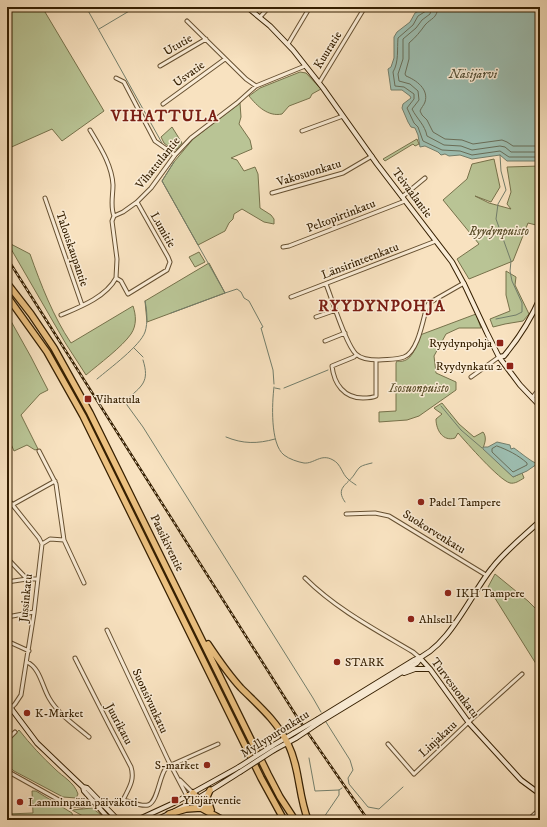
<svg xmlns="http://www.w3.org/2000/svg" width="547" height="827" font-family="'IM FELL DW Pica',serif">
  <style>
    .green { fill: #b9c495; stroke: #77724b }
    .water { fill: #9dbeb1; stroke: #737e6b }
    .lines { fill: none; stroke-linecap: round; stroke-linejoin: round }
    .shore { stroke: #696e59; stroke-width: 1 }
    .stream { stroke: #737e6b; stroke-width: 1 }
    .river { stroke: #9dbeb1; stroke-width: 6 }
    .street-casing { stroke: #665031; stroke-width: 5 }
    .secondary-casing { stroke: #351f01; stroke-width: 6 }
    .highway-casing { stroke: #351f01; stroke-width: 8 }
    .street { stroke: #faecd6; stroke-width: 3 }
    .secondary { stroke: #faecd6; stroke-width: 4 }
    .highway { stroke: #ecc180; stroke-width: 5.5 }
    .rail-casing { stroke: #351f01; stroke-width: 2.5 }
    .rail { stroke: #faecd6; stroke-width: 1; stroke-dasharray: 3; stroke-linecap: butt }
    .secondary-bridge-casing { stroke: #351f01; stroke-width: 6; stroke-linecap: butt }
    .secondary-bridge { stroke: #faecd6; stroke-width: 4 }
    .poi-dot { fill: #8f2418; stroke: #faecd6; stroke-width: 1.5 }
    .labels { text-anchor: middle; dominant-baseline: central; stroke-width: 3; stroke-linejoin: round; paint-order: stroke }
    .street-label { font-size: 12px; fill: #351f01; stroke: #faecd6 }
    .park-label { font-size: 12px; font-style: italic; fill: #5d512d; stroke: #faecd6 }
    .poi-label { font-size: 12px; fill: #351f01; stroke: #faecd6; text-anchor: start }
    .water-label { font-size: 13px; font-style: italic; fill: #544f36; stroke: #faecd6 }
    .district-label { font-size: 16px; font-weight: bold; letter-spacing: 1px; fill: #7a1f14; stroke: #faecd6 }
  </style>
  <rect width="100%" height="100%" fill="#f8e2c0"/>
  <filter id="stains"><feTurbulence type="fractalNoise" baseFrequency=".005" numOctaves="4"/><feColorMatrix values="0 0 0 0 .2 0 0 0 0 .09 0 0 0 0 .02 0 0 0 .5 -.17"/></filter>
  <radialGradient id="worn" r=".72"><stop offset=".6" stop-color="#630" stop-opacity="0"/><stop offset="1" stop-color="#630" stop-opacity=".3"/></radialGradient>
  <path class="green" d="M7 7H42L104 111 62 141 52 129 7 149Z
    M300 72 306 73 321 89 312 94 310 98 289 106 282 114C268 117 257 106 249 96L260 88Z
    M240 103 241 117 239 124 250 140 252 149 231 158 237 160 244 171 255 167 258 174 260 208 271 215 274 219V224L264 222 242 209 234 214 233 219 229 223 225 231 198 245 162 181 174 162 193 139Z
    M172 127 182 143 177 149 173 150 164 143 161 137Z
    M417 139 419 144 415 146 413 144 385 161 383 159Z
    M494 159 500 187 491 202 475 196 489 203 511 209 507 204 511 192 507 167 540 166V226L528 223 513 261 469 279 457 259 479 244 443 200 467 179 472 164Z
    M7 242 30 254C41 285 53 316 71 343L133 306C136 315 137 325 131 334 122 347 99 364 86 375L66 344Z
    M199 252 205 262 195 267 189 257Z
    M209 263 225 293 147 322 145 301Z
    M506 271 516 277 515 285 529 314 523 321 505 324 493 327 490 319 510 311 506 295Z
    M7 314 31 357 48 390 40 394 21 415 38 449 35 450 27 445 14 451 7 435Z
    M476 314 481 328H459L446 334 434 356 436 373 456 382V390L419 416 407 420 379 422V412L396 411V363L397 361C412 364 416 346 420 335Z
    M442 403 459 424 474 437 483 432C487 437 485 443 483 448L513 477 522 473 524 478C519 481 515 484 510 483 499 480 467 443 458 433L455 438C443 442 436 430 436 419L442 414 435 409 434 408Z
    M495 574 528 601 540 613V668L538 667 488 587Z
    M19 730C30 744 42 757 55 769 63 777 74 782 78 794L76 798 63 797 14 771 7 765V742Z
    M32 791H36L72 813 73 817 71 820H7V814L33 813Z
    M92 808 100 814 104 820H90L72 810Z"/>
  <path class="water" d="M426 7H540L539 161H507L500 155 472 159 460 155 449 156 445 154 441 155 438 152 425 146 420 147 418 135 415 128 411 127 408 122 402 108 403 104 411 98 410 96 402 90H391L388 69 391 67 394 58V37L397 32 410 22 415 13Z
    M497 442 510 445 511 449 514 448C521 453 529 460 537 464L527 471 513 477 483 449V447H488Z"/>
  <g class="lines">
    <path class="shore" d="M427 7 426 11 418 16 413 25 398 38C397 49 399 62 393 72L395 86 404 87 414 94V99L407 108 414 123 418 127 423 141 442 150 460 151 472 155 500 151 509 157H540
      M432 7 430 14 422 20 416 28 403 39V59L398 74 399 81 410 84 418 91 419 100 412 109C417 119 425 125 427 136L444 145 461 146 472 150 500 146 505 147 511 152H540
      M438 7C437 19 431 18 425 25 420 32 416 37 409 43V59L405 74 406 76C416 80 429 89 425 102 424 105 421 108 420 111L422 115 427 120 433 132 445 139 462 140 473 144 502 140 507 142 513 146H540
      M497 446C508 450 518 455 527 463V465L513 472 492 452V449Z"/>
    <path class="stream" d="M86 7 162 143
      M99 29 136 7
      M167 153 170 157
      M174 162 162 181 225 293 237 289 241 292 244 298 249 301 263 327 261 328 273 370 274 384
      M171 313 225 293
      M496 319 516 315 522 312V303L512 281 510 271 511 261 496 219 498 204 506 190 501 171 500 155
      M134 348 143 357
      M143 360C150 382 142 386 126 400L127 405 143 427 313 698 321 712
      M97 379C110 368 140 346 145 332 148 323 147 310 145 301
      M274 387C272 403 270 444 284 455 289 459 298 462 304 463 314 464 321 453 333 460 341 464 342 474 348 479 350 481 353 483 356 485
      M275 388 280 389
      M284 388 328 370
      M441 406 461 430 482 448
      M226 437C243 444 257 444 275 439
      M345 502C335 488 347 485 354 475 356 472 357 470 360 467 363 465 368 464 372 463
      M326 722 350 760 353 770 348 778 349 784 368 807 379 809 403 787
      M309 758 315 791 339 790 342 788
      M322 820 339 795V790"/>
    <path class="river" d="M539 161 540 164"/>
    <g class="street-casing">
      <path id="street" d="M260 17 269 7
        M187 21 246 79 256 86
        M288 44 310 7
        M160 66 206 39
        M116 78 124 82 155 141 175 155
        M319 83 365 7
        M163 104 225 59
        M90 130C100 147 112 165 113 185 113 196 110 206 114 216
        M302 131 343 116
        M272 193 343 173 372 156
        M402 197 425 178
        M45 198 82 305
        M137 202 168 257 170 262 167 270 128 294 121 281 116 278 117 259 112 221 114 216 123 212 137 202 151 188 175 155 191 138 237 103 256 86 305 66
        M283 247 289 246 405 201
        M326 284C332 299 346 345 356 354 361 359 372 360 379 360 387 359 396 360 404 357 418 352 423 320 427 306L429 303 464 283
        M291 297 436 241
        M61 315C80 307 106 297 116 278
        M316 317 336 310
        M325 341 345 333
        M356 355 354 357 332 366C334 384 344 398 363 398 367 398 372 398 376 396V360
        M471 377 499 357
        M532 398 540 388
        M39 451 56 484 64 540
        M7 498 39 538 42 544 34 613 21 695 15 704 11 708
        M12 505 55 481
        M346 514 375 513 389 516 486 575
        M42 544 50 539 64 540 84 583
        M7 558 27 579H37
        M305 578C336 609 376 630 413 652L420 658
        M7 582 27 579
        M7 617 34 612
        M107 630 168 760 187 796
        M7 641 29 651
        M75 658 108 723 131 767C135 780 129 788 123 800 129 801 141 807 148 805 158 802 159 776 166 768 167 767 169 766 171 765L218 744
        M27 662C40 668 42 686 49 698 58 714 75 725 89 737
        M7 740 15 732
        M388 744 414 774 472 719 522 674
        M7 771 66 804 82 806 95 801
        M180 780 193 793
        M528 820 540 809"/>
    </g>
    <g class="secondary-casing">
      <path id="secondary" d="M247 7 270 26 293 50 323 88 377 164 452 262 465 286 487 333 499 357 520 385 540 406
        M499 357 504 356C519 338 531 319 540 298
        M420 658 430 669 469 723 521 780 540 794
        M404 673 415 669H430
        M7 703 37 743 83 787 87 788 118 820
        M318 719 414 660C449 648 470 595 492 568 505 551 524 536 540 521
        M320 722 417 663 420 659
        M272 746 294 733
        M274 750 296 738
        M83 787 84 791 110 820
        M137 820 176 802 239 767
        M155 820C185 808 213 789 240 772"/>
    </g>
    <g class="highway-casing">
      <path id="highway" d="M7 283 31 314 54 348 90 413 268 774 280 797 295 820
        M7 296 47 352 83 416 261 778 284 820
        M208 644C218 659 229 675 241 688 259 706 276 720 288 744 300 768 298 795 308 820
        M210 790 207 797 211 810
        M193 793 202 803 211 810
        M187 796 201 808 223 820
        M169 814 186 809 201 808"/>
    </g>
    <use href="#street" class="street"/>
    <use href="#secondary" class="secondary"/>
    <use href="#highway" class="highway"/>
    <g class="rail-casing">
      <path id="rail" d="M7 258 297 717 368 820"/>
    </g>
    <use href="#rail" class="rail"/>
    <g class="secondary-bridge-casing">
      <path id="secondary-bridge" d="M294 733 318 719
        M296 738 320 722
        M239 767 272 746
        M240 772 274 750"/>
    </g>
    <use href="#secondary-bridge" class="secondary-bridge"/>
  </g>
  <g class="poi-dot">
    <rect x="496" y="339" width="8" height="8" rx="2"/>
    <rect x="506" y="362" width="8" height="8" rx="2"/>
    <rect x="84" y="395" width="8" height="8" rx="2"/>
    <circle cx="421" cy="502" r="4"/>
    <circle cx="448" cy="593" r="4"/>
    <circle cx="411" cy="619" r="4"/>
    <circle cx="337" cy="662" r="4"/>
    <circle cx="27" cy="713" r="4"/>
    <circle cx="207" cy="765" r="4"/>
    <rect x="171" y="796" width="8" height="8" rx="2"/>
    <circle cx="20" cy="802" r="4"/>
  </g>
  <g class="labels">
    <g class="street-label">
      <text transform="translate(178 45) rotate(-30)">Ututie</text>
      <text transform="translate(328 50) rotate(-58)">Kuuratie</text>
      <text transform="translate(189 74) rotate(-36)">Usvatie</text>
      <text transform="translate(158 163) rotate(-51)">Vihattulantie</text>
      <text transform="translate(309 173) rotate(-17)">Vakosuonkatu</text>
      <text transform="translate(412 193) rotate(53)">Teivaalantie</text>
      <text transform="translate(341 216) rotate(-21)">Peltopirtinkatu</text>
      <text transform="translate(163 230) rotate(60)">Lumitie</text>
      <text transform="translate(72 249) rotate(71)">Talouskaupantie</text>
      <text transform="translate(360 261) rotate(-21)">Länsirinteenkatu</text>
      <text transform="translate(434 532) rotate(32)">Suokorvenkatu</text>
      <text transform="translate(167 543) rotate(64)">Paasikiventie</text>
      <text transform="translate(26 598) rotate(-84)">Jussinkatu</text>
      <text transform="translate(455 688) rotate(53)">Turvesuonkatu</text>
      <text transform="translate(150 701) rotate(65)">Suonsivunkatu</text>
      <text transform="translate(119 724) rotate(62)">Juurikatu</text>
      <text transform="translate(275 734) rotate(-32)">Myllypuronkatu</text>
      <text transform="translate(438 739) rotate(-43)">Linjakatu</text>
    </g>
    <g class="park-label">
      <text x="499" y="231">Ryydynpuisto</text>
      <text x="419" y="388">Isosuonpuisto</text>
    </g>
    <g class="poi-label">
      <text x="492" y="343" text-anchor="end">Ryydynpohja</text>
      <text x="502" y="366" text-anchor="end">Ryydynkatu 2</text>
      <text x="96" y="399">Vihattula</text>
      <text x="429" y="502">Padel Tampere</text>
      <text x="456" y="593">IKH Tampere</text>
      <text x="419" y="619">Ahlsell</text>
      <text x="345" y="662">STARK</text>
      <text x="35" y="713">K-Market</text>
      <text x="199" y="765" text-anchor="end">S-market</text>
      <text x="183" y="800">Ylöjärventie</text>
      <text x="28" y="802">Lamminpään päiväkoti</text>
    </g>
    <g class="water-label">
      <text x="473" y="74">Näsijärvi</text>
    </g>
    <g class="district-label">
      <text x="165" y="116">VIHATTULA</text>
      <text x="382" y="306">RYYDYNPOHJA</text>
    </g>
  </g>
  <rect width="547" height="827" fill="none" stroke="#f8e2c0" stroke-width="24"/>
  <rect x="8" y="8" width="531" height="811" fill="none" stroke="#351f01" stroke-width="2"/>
  <rect x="12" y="12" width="523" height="803" fill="none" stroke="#351f01"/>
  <rect width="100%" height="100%" filter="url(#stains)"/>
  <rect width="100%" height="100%" fill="url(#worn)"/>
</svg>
